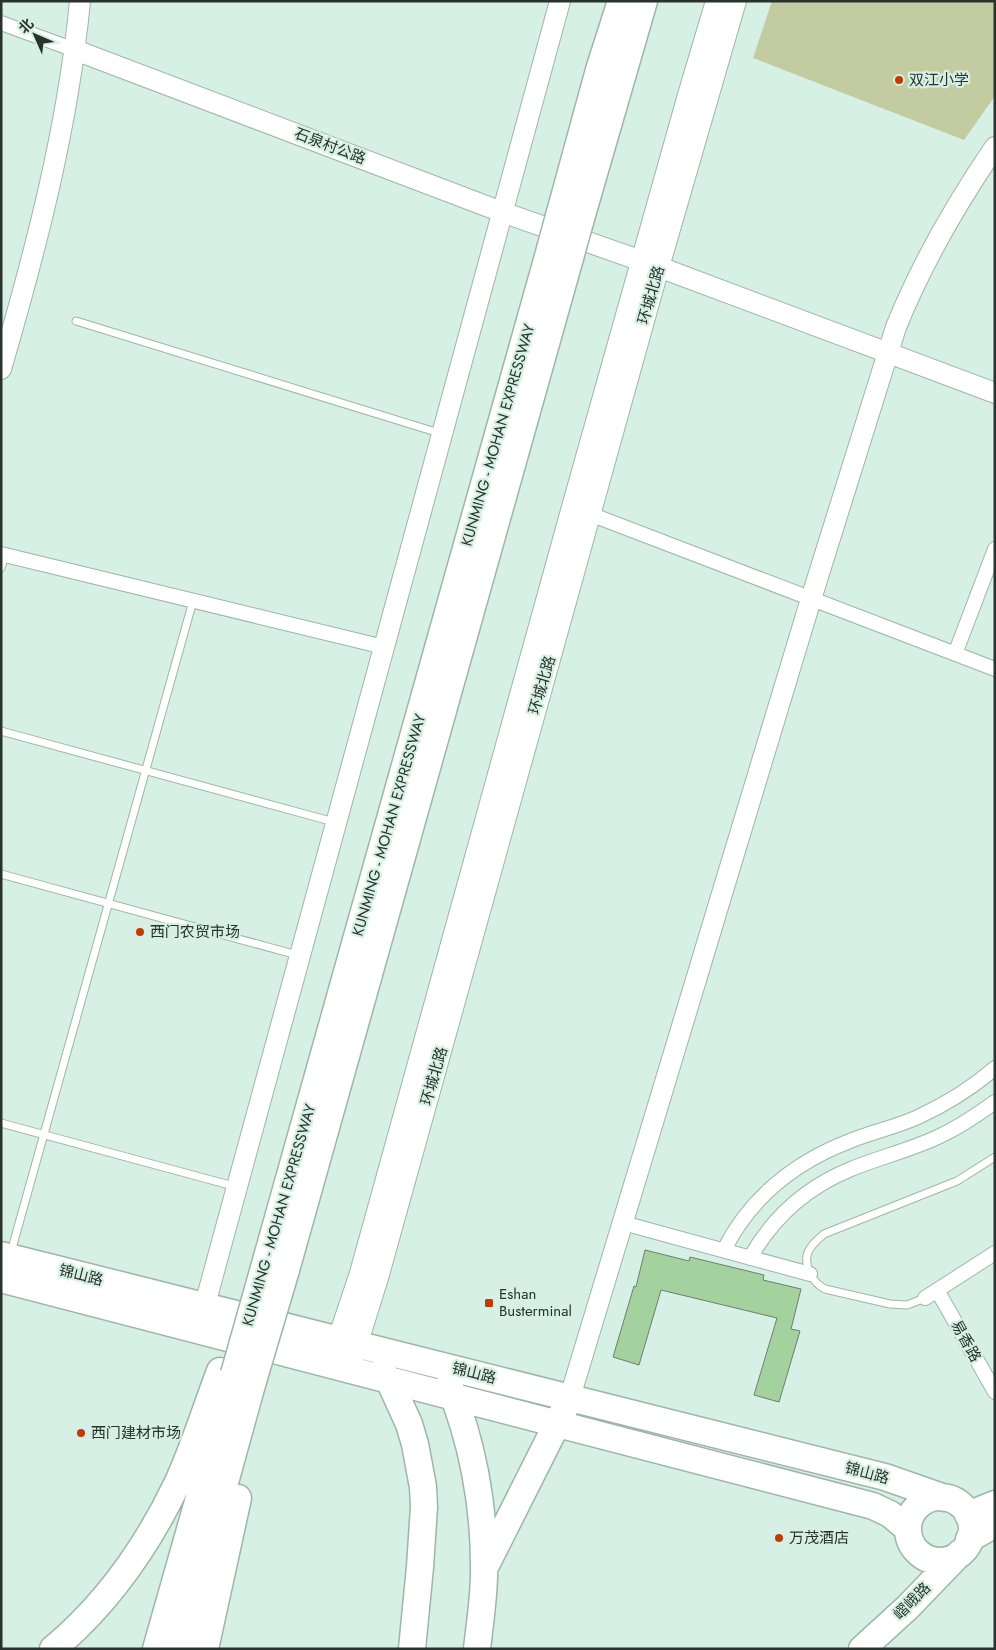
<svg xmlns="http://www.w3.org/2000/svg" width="996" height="1650" font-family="Jost,'Noto Sans SC',sans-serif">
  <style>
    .green { fill: #c3cba0 }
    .building { fill: #a4d29f; stroke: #6e7d6d }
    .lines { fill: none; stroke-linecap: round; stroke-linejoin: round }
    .lane-casing { stroke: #9db5ab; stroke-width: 9 }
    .street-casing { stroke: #9db5ab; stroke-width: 16 }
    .secondary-casing { stroke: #9db5ab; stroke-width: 22 }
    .highway-casing { stroke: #9db5ab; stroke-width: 29 }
    .lane { stroke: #fff; stroke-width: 7 }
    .street { stroke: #fff; stroke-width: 14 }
    .secondary { stroke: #fff; stroke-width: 20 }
    .highway { stroke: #fff; stroke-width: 26 }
    .highway-bridge-casing { stroke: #9db5ab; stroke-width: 29; stroke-linecap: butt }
    .highway-bridge { stroke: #fff; stroke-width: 26 }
    .poi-dot { fill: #c23b04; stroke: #d7f0e6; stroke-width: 2 }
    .labels { text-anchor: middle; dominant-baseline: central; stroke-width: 4.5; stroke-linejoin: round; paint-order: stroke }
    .poi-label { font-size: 15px; fill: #28322e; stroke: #d7f0e6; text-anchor: start }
    .street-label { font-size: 15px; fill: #28322e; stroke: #d7f0e6 }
  </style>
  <rect width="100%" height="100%" fill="#d7f0e6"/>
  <path class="green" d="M772 1H995V96L964 140 753 58Z"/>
  <path class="building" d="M645 1250 689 1261 690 1257 764 1275 763 1280 801 1289 791 1329 800 1331 779 1402 754 1395 777 1318 661 1290 639 1365 613 1357 634 1286 636 1287Z"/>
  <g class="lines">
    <g class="lane-casing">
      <path id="lane" d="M76 321 439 433
        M1 568 5 555
        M1 731 334 822
        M1 874 297 955
        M1 1123 237 1187
        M11 1252 193 601
        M925 1298 907 1305 890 1304 825 1289C813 1283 803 1266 808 1252 811 1245 818 1239 824 1234L957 1181 995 1157"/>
    </g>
    <g class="street-casing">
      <path id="street" d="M1 23 75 50
        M582 511 995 669
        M1 554 384 647
        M955 654 995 549
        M623 1223 810 1274
        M724 1250C750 1198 795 1162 850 1141 872 1132 896 1127 918 1117 946 1104 972 1088 995 1068
        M750 1258C773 1217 807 1187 851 1169 880 1157 911 1150 940 1136 959 1127 977 1115 995 1102
        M937 1290 995 1392
        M925 1298 995 1253"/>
    </g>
    <g class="secondary-casing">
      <path id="secondary" d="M75 50 502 212 659 267 995 393
        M1 369C36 249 68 127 80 1
        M201 1319 560 1
        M333 1354 360 1273 572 507 688 95 716 1
        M353 1358 378 1278 659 267 736 1
        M570 1397 811 599 896 327C922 263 956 204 995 147"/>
    </g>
    <g class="highway-casing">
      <path id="highway" d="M559 216 599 70 621 1
        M580 222 644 1
        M1 1255 885 1477 945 1498
        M267 1257 550 249
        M286 1270 570 258
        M1 1279 873 1506 890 1514 908 1529
        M382 1372 389 1380 409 1424 415 1444 423 1487 424 1507 420 1567 412 1649
        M449 1385C472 1440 484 1504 484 1565 485 1592 480 1621 477 1649
        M908 1529a32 32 0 1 1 64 0a32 32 0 1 1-64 0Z
        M968 1515 995 1504
        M969 1539 995 1524
        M486 1565 564 1410
        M53 1649C107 1604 148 1545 178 1482 194 1447 206 1408 220 1371
        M156 1649 232 1382
        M179 1649 253 1381
        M205 1649 238 1498
        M862 1649 908 1607 960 1553"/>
    </g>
    <use href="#lane" class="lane"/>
    <use href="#street" class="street"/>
    <use href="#secondary" class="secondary"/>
    <use href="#highway" class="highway"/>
    <g class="highway-bridge-casing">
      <path id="highway-bridge" d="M550 249 559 216
        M570 258 580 222
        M234 1374 267 1257
        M253 1381 286 1270"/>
    </g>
    <use href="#highway-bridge" class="highway-bridge"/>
  </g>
  <g class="poi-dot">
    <circle cx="899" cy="80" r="5"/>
    <circle cx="140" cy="932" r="5"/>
    <rect x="484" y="1298" width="10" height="10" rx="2.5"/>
    <circle cx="81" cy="1433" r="5"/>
    <circle cx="779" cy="1538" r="5"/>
  </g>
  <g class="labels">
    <g class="poi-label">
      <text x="909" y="80">双江小学</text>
      <text x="150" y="932">西门农贸市场</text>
      <text x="499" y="1294">Eshan<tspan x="499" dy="17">Busterminal</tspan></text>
      <text x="91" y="1433">西门建材市场</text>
      <text x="789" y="1538">万茂酒店</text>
    </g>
    <g class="street-label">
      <text transform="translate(330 146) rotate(21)">石泉村公路</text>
      <text transform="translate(651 295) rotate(-74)">环城北路</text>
      <text transform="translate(498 435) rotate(-74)">KUNMING - MOHAN EXPRESSWAY</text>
      <text transform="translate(542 685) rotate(-74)">环城北路</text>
      <text transform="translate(389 825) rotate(-74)">KUNMING - MOHAN EXPRESSWAY</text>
      <text transform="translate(434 1076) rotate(-74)">环城北路</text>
      <text transform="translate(279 1215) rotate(-74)">KUNMING - MOHAN EXPRESSWAY</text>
      <text transform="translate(81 1275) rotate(14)">锦山路</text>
      <text transform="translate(966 1341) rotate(61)">易香路</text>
      <text transform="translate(474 1373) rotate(14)">锦山路</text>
      <text transform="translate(867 1473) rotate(15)">锦山路</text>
      <text transform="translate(912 1601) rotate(-45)">嶍峨路</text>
    </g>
  </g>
  <rect width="996" height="1650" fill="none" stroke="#28322e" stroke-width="5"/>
  <g transform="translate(35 35) rotate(315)" stroke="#d7f0e6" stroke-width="4" paint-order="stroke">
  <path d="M0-4L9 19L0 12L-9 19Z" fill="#28322e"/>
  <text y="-8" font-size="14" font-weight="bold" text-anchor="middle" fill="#28322e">北</text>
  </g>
</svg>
